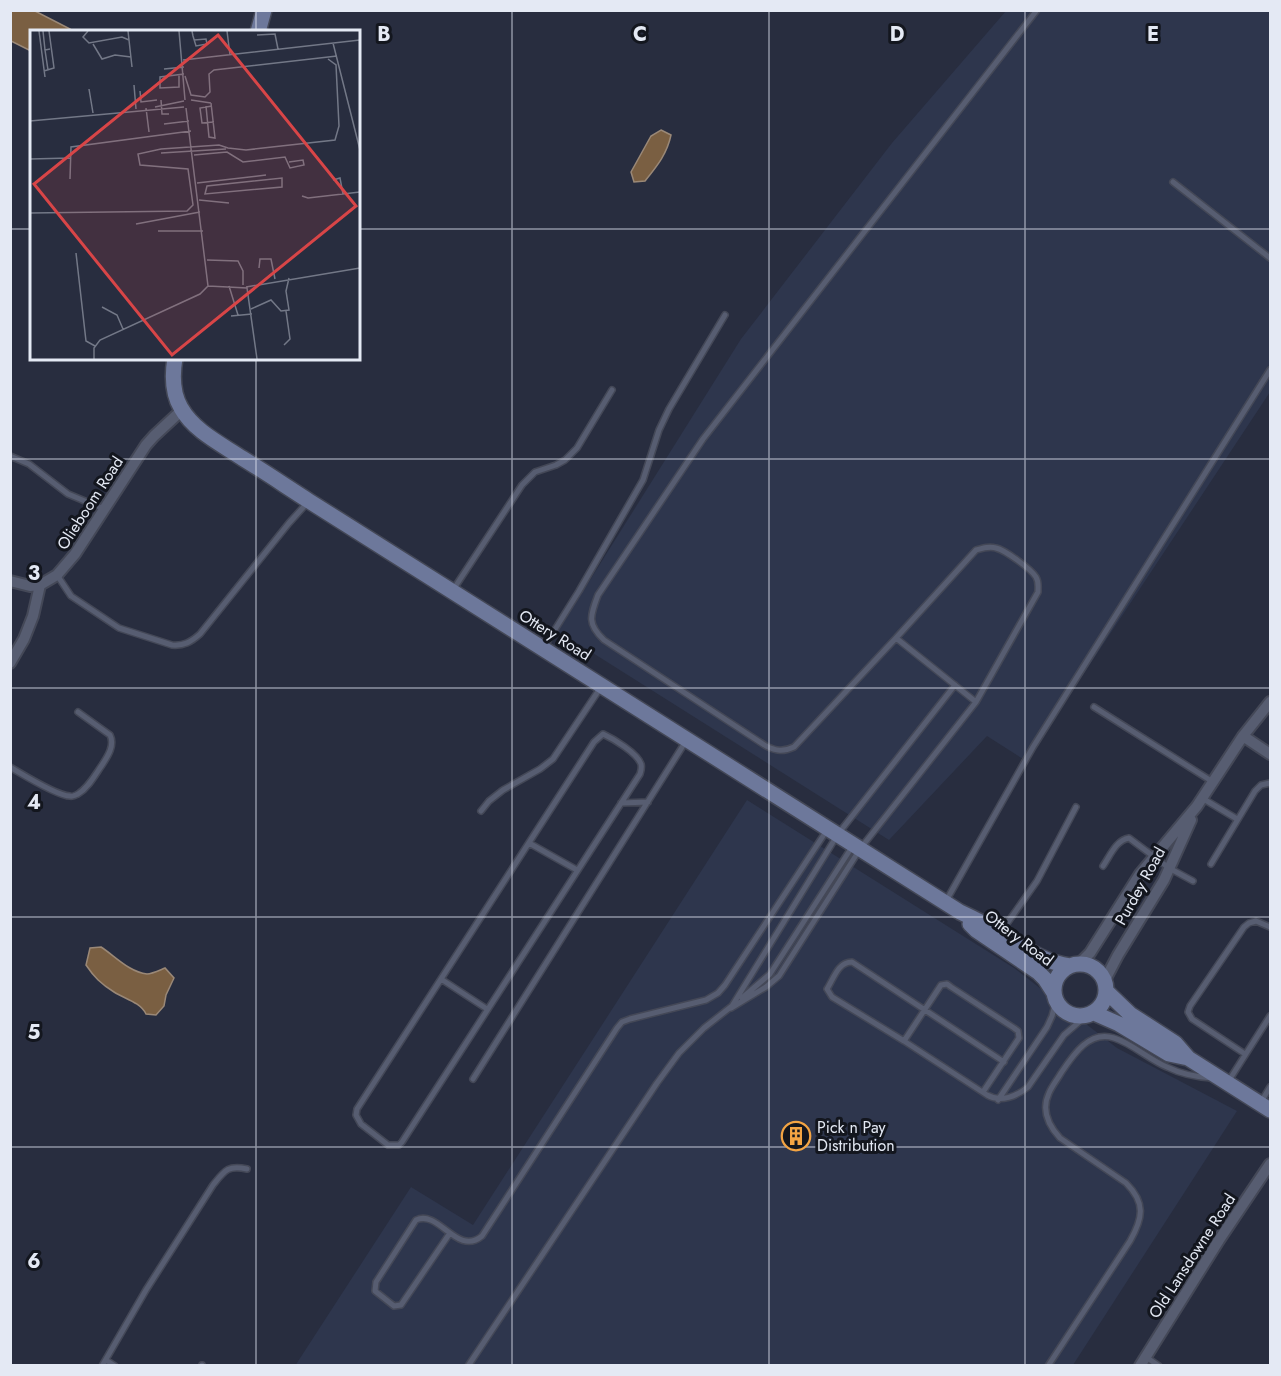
<svg xmlns="http://www.w3.org/2000/svg" width="1281" height="1376" font-family="Jost,sans-serif">
  <style>
    .built { fill: #2e364d }
    .water { fill: #7a5f42; stroke: #9a8877; stroke-width: 1.5 }
    .lines { fill: none; stroke-linecap: round; stroke-linejoin: round }
    .lane-casing { stroke: #444857; stroke-width: 8 }
    .street-casing { stroke: #444857; stroke-width: 14 }
    .secondary-casing { stroke: #444857; stroke-width: 18 }
    .lane { stroke: #575d71; stroke-width: 5 }
    .street { stroke: #575d71; stroke-width: 10 }
    .secondary { stroke: #6d789b; stroke-width: 15 }
    .grid { fill: none; stroke: #e4e9f4; stroke-width: 1.5; stroke-opacity: 0.55 }
    .labels { text-anchor: middle; dominant-baseline: central; stroke-width: 6; stroke-linejoin: round; paint-order: stroke }
    .street-label { font-size: 16px; fill: #e4e9f4; stroke: #13161e }
    .poi-label { font-size: 16px; fill: #e4e9f4; stroke: #13161e; text-anchor: start }
    .inset-road { fill: none; stroke: #737887; stroke-width: 1.5 }
    .view { fill: #d84547; fill-opacity: 0.15; stroke: #d84547; stroke-width: 3 }
    .inset-edge { fill: none; stroke: #e4e9f4; stroke-width: 3 }
    .grid-label { font-size: 20px; text-anchor: middle; font-weight: bold; fill: #e4e9f4; stroke: #13161e; stroke-width: 6; stroke-linejoin: round; paint-order: stroke }
  </style>
  <rect width="100%" height="100%" fill="#282d3f"/>
  <path class="built" d="M1006 11H1270V392L1026 761 987 736 889 840 558 631 741 339 892 143Z
    M747 800 1014 968 1117 1048 1237 1111 1073 1365 295 1366 411 1187 473 1225Z"/>
  <path class="water" d="M11 10 35 11 70 29 68 31 32 32 31 51 11 41Z
    M661 130 671 135C667 154 657 166 645 181L634 182 631 172 651 136Z
    M101 947C115 956 129 972 147 974 152 974 160 970 165 968L174 978 166 995 164 1006 156 1015 146 1014C140 1002 125 999 114 992 101 984 94 977 86 965L90 948Z"/>
  <g class="lines">
    <g class="lane-casing">
      <path id="lane" d="M1173 182 1270 258
        M10 456 29 464 68 494 104 509
        M57 575 71 596 119 628 172 645C184 646 191 642 200 634L289 523 308 502
        M453 590 522 485 535 472 556 465 565 460 577 448 612 390
        M896 638 976 702
        M544 647 579 591 643 480 659 430 669 409 725 315
        M1094 707 1213 782
        M603 734C614 739 637 753 641 764 642 768 641 770 640 774L402 1142 399 1145H388L361 1124 356 1115 357 1109 594 742Z
        M10 767C22 774 57 796 70 796 72 797 76 795 78 794 89 787 95 775 102 765 108 756 115 745 110 735L78 712
        M1202 798 1237 819
        M621 803 648 802
        M481 811 489 801 503 790 540 769 553 759 601 687
        M529 843 577 870
        M1211 864 1255 791 1261 785 1270 783
        M1103 866C1110 856 1116 840 1129 838L1169 868 1193 881
        M946 901 1033 747 1270 370
        M1001 932 1037 881 1076 807
        M441 979 487 1009
        M742 998 770 974 852 847
        M732 1006 838 834 955 685
        M731 1008 766 987 779 976 860 849 976 702 1038 592C1038 586 1039 582 1036 577 1031 569 1005 550 996 548 989 546 983 548 976 550L896 638 794 747C783 752 776 751 766 746L604 640C587 624 590 616 598 595L703 439 1037 10
        M904 1041 941 985 947 984 951 987 1014 1028 1018 1031 1019 1038 983 1092
        M1245 1054 1192 1019 1188 1012 1190 1006 1244 927 1249 923 1256 921 1270 927
        M1004 1062 852 962C838 962 834 978 827 989L832 997 904 1041 987 1095C1001 1103 1017 1096 1028 1087L1064 1035 1086 1016
        M473 1079 686 741
        M1228 1082 1270 1016
        M998 1100 1047 1027 1052 1016 1056 1001
        M1261 1102 1270 1087
        M450 1233 401 1305 394 1306 375 1291 376 1282 416 1220C439 1209 457 1257 482 1236L617 1028 622 1022 630 1019 706 1000 718 993 725 985 827 830
        M1146 1357 1159 1366
        M106 1360 115 1366
        M202 1365V1366
        M102 1366 146 1290 213 1185C225 1170 228 1165 247 1169
        M468 1366 657 1083 679 1053 704 1028 732 1006
        M1048 1366 1130 1241C1143 1218 1146 1203 1126 1183L1060 1138C1048 1125 1041 1110 1049 1093 1052 1086 1057 1080 1061 1073 1073 1055 1089 1030 1114 1038 1131 1043 1150 1060 1167 1067 1181 1074 1196 1077 1212 1078"/>
    </g>
    <g class="street-casing">
      <path id="street" d="M10 581 30 586 40 585 57 575 75 554 146 445 154 436 182 410
        M10 663 24 639 33 616 40 585
        M1243 736 1270 754
        M1080 963 1090 953 1140 874 1197 806 1243 736 1270 702
        M1105 980 1118 955 1164 880 1191 820
        M1140 1366 1219 1240 1270 1164"/>
    </g>
    <g class="secondary-casing">
      <path id="secondary" d="M258 32 264 10
        M175 358C172 376 172 393 181 408 194 431 221 444 242 458 265 472 287 487 309 501L960 912C975 919 989 926 1002 934 1025 948 1043 962 1070 966
        M970 924 976 930 1038 972 1045 979 1054 993
        M1054 990a26 26 0 1 1 52 0a26 26 0 1 1-52 0Z
        M1107 992 1130 1014 1175 1043 1188 1058 1270 1110
        M1094 1013 1119 1024 1169 1054 1188 1058"/>
    </g>
    <use href="#lane" class="lane"/>
    <use href="#street" class="street"/>
    <use href="#secondary" class="secondary"/>
  </g>
  <path class="grid" d="M256 10V32M512 10V1366M769 10V1366M1025 10V1366M10 229H32M358 229H1270M256 358V1366M10 459H1270M10 688H1270M10 917H1270M10 1147H1270"/>
  <defs>
    <g id="building-ring" transform="scale(1.5)"><circle r="9.5" fill="#13161e" stroke="#f3a443" stroke-width="1.5"/><path d="M-4-6H4V6H1V3H-1V6H-4ZM-2.5-4.3h1.7v1.8h-1.7ZM.8-4.3h1.7v1.8H.8ZM-2.5-1h1.7V.8h-1.7ZM.8-1h1.7V.8H.8Z" fill="#f3a443"/></g>
  </defs>
  <g fill-rule="evenodd">
    <use href="#building-ring" x="796" y="1136"/>
  </g>
  <g class="labels">
    <g class="street-label">
      <text transform="translate(90 503) rotate(-57)">Olieboom Road</text>
      <text transform="translate(555 635) rotate(32)">Ottery Road</text>
      <text transform="translate(1140 886) rotate(-61)">Purdey Road</text>
      <text transform="translate(1019 938) rotate(37)">Ottery Road</text>
      <text transform="translate(1192 1256) rotate(-57)">Old Lansdowne Road</text>
    </g>
    <g class="poi-label">
      <text x="817" y="1127">Pick n Pay<tspan x="817" dy="18">Distribution</tspan></text>
    </g>
  </g>
  <g transform="translate(30 30)">
    <rect width="330" height="330" fill="#282d3f"/>
    <path class="inset-road" d="M9 1 15 47M13 1 15 20M58 1 53 7 59 13 92 7 99 10M98 1 102 37M149 1 155 70M162 1 163 6 166 16 177 14 176 9 164 10M197 1 200 25M227 5 245 4 248 19M303 13 330 120M63 14 72 29 85 25 101 27M153 30 330 10M134 39 154 37M18 40 15 20 20 19M14 41 24 38 19 1M149 45V57L130 58V47L154 44M155 46 161 65 175 67 180 62 179 44 184 40 307 26M104 55 106 79M59 59 63 83M110 61 111 72 127 70M131 70 132 84H139M161 70 181 73M176 76 179 107 185 108 181 73M182 76 170 78 172 93 184 92M125 77 154 71M116 78 119 102M0 91 154 77M134 94 159 91M198 118 216 120 305 110 309 96 306 35 298 29M131 123 196 119M164 125 197 122 213 132 255 127 260 138 274 135 273 130 259 132M0 129 40 128M252 148V157L175 164 177 156ZM40 149 41 117 161 101M303 150 310 148 313 164M167 153 236 145M272 166 278 168 330 162M169 170 199 173M0 183 157 181 163 175 158 139 110 135 108 124 131 119 189 115 198 118M106 194 170 182M128 201H173M46 223 56 311 65 316M177 230 208 231 213 241V255M229 238 230 229H241L245 249M178 256 217 258 227 329M199 256 208 285M216 257 330 238M72 277 87 285 93 299M221 279 241 270 251 281 259 280 256 261 259 248M201 286 222 284M254 315 260 309 256 281M64 329V318L70 310 170 264 178 256 156 78"/>
    <path class="view" d="M188 5 326 176 142 325 4 154Z"/>
    <rect width="330" height="330" class="inset-edge"/>
  </g>
  <g class="grid-label">
    <text x="384" y="41">B</text>
    <text x="640" y="41">C</text>
    <text x="897" y="41">D</text>
    <text x="1153" y="41">E</text>
    <text x="34" y="580">3</text>
    <text x="34" y="809">4</text>
    <text x="34" y="1039">5</text>
    <text x="34" y="1268">6</text>
  </g>
  <rect width="1281" height="1376" fill="none" stroke="#e4e9f4" stroke-width="24"/>
</svg>
